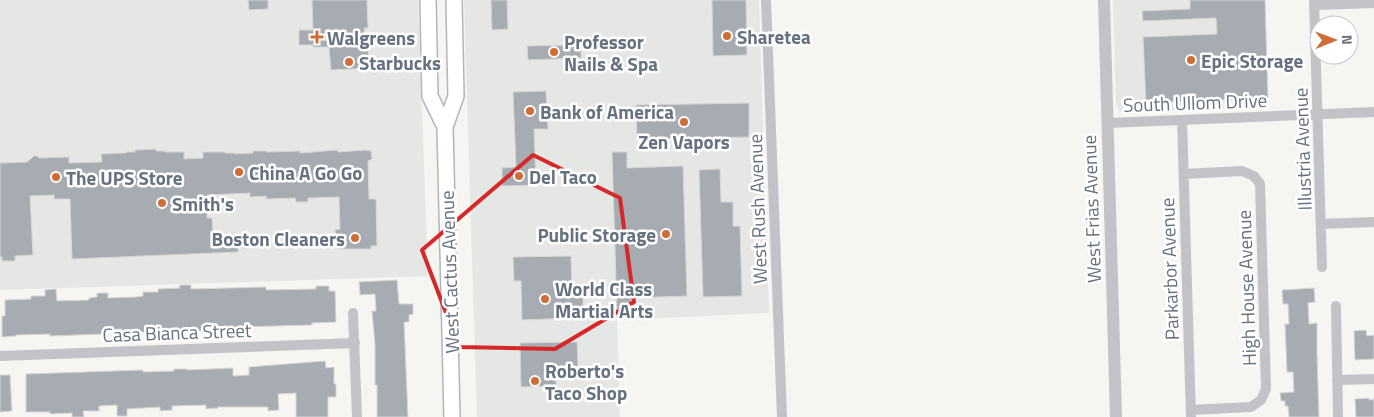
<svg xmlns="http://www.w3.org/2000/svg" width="1374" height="417" font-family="'Titillium Web',sans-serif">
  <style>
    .built { fill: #e5e7e5 }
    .building { fill: #a6acb2; stroke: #d6d6d5 }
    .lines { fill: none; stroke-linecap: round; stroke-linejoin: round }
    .primary-casing { stroke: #b2b5b9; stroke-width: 18 }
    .minor { stroke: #c1c3c7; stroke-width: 10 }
    .tertiary { stroke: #c1c3c7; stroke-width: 12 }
    .primary { stroke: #fff; stroke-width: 15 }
    .marked { fill: none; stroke: #d62828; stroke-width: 4; stroke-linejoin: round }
    .poi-dot { fill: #d06d37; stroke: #fff; stroke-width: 2 }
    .labels { text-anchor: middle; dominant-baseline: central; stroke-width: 5; stroke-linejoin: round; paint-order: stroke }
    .poi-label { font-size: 19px; font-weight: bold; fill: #677280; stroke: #fff; text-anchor: start }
    .street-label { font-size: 19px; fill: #677280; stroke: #fff }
  </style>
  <rect width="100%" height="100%" fill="#f5f5f2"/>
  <path class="built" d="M0 0H418L428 276 0 290Z
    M464 0H759L769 313 617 320 620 417H477Z
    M1113 0H1265L1268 107 1125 113 1119 111 1116 104Z"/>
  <path class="building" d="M248 0H268V9L249 10Z
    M312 0H367L368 28H364L365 46 368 45 369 68 331 70 329 47H313V45H299V30H313Z
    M491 0H507L508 29 492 30Z
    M712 0H746L747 55 713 56Z
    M1190 0H1265L1268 98 1146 103 1143 37 1217 34 1216 18 1143 21 1142 11 1190 9Z
    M581 45V58L528 60 527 46Z
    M546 91 548 129H534L536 185 502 186V168L516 167 513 92Z
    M749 103V137L637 139 636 105Z
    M156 149V151H165V152H184V159L203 158V152H225V153H235V154L253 153V151H267V152L300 151V153L338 150V152L366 150 371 151 372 159 368 161 369 199H376L377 246H371V249H339V244H336L335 230 340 229 339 197 308 198V202H296L295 198 266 199V196L250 197V193L207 195V218H212L213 235 243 234 250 236 248 249 239 247 238 252 72 259 70 199H54V195L30 196 33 255 15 256V261H2V257H0V163L27 162 34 156H37L39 158 69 157V163L102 162 101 154 126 153V152H135V150Z
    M612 152H627V168L683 166 687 296 631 298 632 312 617 313Z
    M720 169 721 202H733V226H740L742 296 703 297 699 170Z
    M571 256 572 296 583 295V307H573V318L522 320 521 281H514L513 257Z
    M397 280 399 304H413V314L409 315V322H404L408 417H377V385H375V345L372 311H376L375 294 360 295 359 282Z
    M179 285H191V289L266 287V290L316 289V286H329V291H335L336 322 312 323V325L237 327V328L200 331 185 332V329L150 330V332H122V329L104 330V334L50 336V334L16 335V336L2 337V316H5V300L31 299V296H45V290L56 289 57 301 89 300V298L97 297V293H108V298L136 297 143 296V292H158V289L180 288Z
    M1314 288 1315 302 1308 303 1309 324 1317 323V354L1319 417H1289L1288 406H1285V401H1281L1280 393 1294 392 1293 372H1287L1285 324H1289L1288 304H1283L1282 290Z
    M1366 330 1367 336 1374 335V359L1355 360 1354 331Z
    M577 342 578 366H559V371H556V386L521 387 520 343Z
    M325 361 326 368 334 367V384H336V397H328V417H296V393L278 394 279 410 268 411V407H218V408L206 409V405L172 406V410L160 411V407L127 409V416H117V405L99 406V411H83L84 417H72V413L50 414V412H26V374L143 370V372L174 371V369H187V370L233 368V376L249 375V367Z
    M0 375H10L12 411 0 412Z
    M1369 398V400L1374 399V417H1356L1355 399Z"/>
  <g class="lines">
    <g class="primary-casing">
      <path id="primary" d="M428 0 430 96 445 127
        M452 417 445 127 456 96 454 0"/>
    </g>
    <path class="minor" d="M766 0 782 417
      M1314 0 1322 267
      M1315 5 1374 3
      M1182 120 1191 417
      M1108 123 1374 112
      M1184 174 1242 171 1254 176 1260 184 1266 389 1261 400 1251 407 1191 410
      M1321 224 1374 222
      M1336 306 1338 417
      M353 313 357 417
      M0 356 355 343
      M1337 380 1374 379"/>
    <path class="tertiary" d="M1104 0 1116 417"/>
    <use href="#primary" class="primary"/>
  </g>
  <path class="marked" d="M533 155 620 198 634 302 555 349 459 347 422 250Z"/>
  <g class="poi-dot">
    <circle cx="727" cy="36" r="5"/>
    <path d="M314.5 29.5h5v5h5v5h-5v5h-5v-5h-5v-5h5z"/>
    <circle cx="554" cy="52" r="5"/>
    <circle cx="1191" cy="60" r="5"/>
    <circle cx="349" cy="62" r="5"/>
    <circle cx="530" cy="111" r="5"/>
    <circle cx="684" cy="122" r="5"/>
    <circle cx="239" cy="172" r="5"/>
    <circle cx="519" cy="176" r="5"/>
    <circle cx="56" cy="177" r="5"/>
    <circle cx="162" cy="203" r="5"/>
    <circle cx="666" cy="234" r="5"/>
    <circle cx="355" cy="238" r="5"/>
    <circle cx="545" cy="299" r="5"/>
    <circle cx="535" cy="381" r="5"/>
  </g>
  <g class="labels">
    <g class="poi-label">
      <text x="737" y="36">Sharetea</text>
      <text x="327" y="37">Walgreens</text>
      <text x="564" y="41">Professor<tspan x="564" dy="22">Nails &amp; Spa</tspan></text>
      <text x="1201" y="60">Epic Storage</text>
      <text x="359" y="62">Starbucks</text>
      <text x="540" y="111">Bank of America</text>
      <text x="684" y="141" text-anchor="middle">Zen Vapors</text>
      <text x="249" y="172">China A Go Go</text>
      <text x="529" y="176">Del Taco</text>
      <text x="66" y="177">The UPS Store</text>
      <text x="172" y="203">Smith's</text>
      <text x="656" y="234" text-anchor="end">Public Storage</text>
      <text x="345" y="238" text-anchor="end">Boston Cleaners</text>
      <text x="555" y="288">World Class<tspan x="555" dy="22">Martial Arts</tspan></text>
      <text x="545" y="370">Roberto's<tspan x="545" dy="22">Taco Shop</tspan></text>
    </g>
    <g class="street-label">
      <text transform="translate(1195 102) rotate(-2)">South Ullom Drive</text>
      <text transform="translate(1302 149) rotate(-92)">Illustria Avenue</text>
      <text transform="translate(757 209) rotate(-92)">West Rush Avenue</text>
      <text transform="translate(1091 209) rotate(-92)">West Frias Avenue</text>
      <text transform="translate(1169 269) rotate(-92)">Parkarbor Avenue</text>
      <text transform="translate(449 272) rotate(-92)">West Cactus Avenue</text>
      <text transform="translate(1246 288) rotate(-92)">High House Avenue</text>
      <text transform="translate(177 332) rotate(-2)">Casa Bianca Street</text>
    </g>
  </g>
  <g transform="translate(1334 40) rotate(89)"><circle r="24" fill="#ffffff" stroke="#c2c7cc"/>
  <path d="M0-4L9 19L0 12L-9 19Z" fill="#d06d37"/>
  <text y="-8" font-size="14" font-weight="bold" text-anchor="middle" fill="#677280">N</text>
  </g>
</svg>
